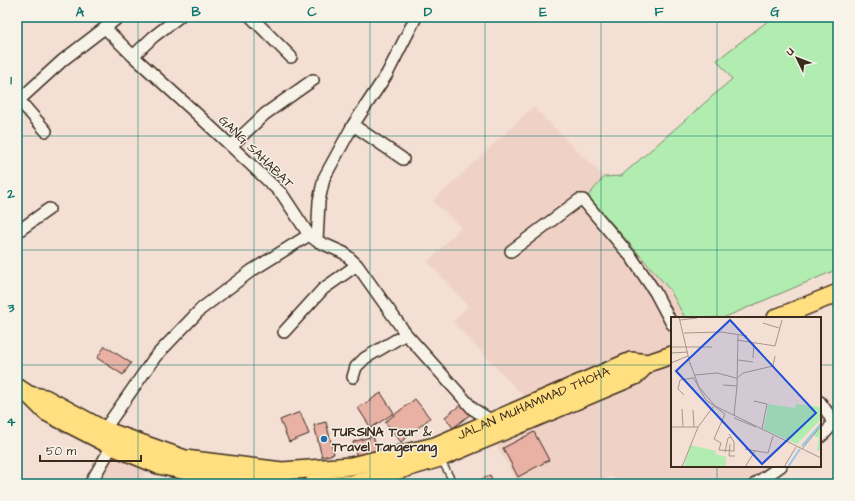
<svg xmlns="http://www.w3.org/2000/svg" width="855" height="501" font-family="'Architects Daughter',sans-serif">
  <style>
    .built { fill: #f0d1c6 }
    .green { fill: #b1ecb0; stroke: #768b67 }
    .building { fill: #e9b0a4; stroke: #3b2a1e }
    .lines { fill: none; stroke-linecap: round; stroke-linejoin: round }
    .service-casing { stroke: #3b2a1e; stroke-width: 8 }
    .minor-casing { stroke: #3b2a1e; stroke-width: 14 }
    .primary-casing { stroke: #3b2a1e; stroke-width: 20 }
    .service { stroke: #f7f3e8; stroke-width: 5.5 }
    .minor { stroke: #f7f3e8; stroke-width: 11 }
    .primary { stroke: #ffdf80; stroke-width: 17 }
    .grid { fill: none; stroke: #0f766e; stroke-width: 1; stroke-opacity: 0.55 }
    .poi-dot { fill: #1f6fb2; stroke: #f7f3e8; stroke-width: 1.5 }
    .labels { text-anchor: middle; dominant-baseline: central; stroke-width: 3; stroke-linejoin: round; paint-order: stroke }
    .street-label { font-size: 13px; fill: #3b2a1e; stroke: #f7f3e8 }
    .poi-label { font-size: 13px; font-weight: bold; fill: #3b2a1e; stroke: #f7f3e8; text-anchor: start }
    .inset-river { fill: none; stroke: #92c7f0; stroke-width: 2 }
    .inset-road { fill: none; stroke: #a9978b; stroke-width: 1 }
    .view { fill: #1d4ed8; fill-opacity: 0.15; stroke: #1d4ed8; stroke-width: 2 }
    .inset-edge { fill: none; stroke: #3b2a1e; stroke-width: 2 }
    .neatline { fill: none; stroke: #0f766e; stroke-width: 1.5 }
    .grid-label { font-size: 13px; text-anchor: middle; font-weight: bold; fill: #0f766e }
  </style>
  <rect width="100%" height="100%" fill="#f3dfd4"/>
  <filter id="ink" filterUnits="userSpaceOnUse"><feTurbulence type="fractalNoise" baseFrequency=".025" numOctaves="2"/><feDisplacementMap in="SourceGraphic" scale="8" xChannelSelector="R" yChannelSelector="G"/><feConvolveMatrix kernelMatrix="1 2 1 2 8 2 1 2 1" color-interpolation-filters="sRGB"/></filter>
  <g filter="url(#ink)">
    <path class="built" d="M533 107 604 177 588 195 670 290 685 318H672V466H782L753 484H616L611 476 599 484H519L484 425 530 403 453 322 468 306 428 262 461 227 433 201Z
      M110 454 147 469 138 484H91Z
      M453 476 458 484H429Z"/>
    <path class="green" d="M773 17H838V269L723 318H685L670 290 588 196 604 177 621 176 732 79 717 60Z"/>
    <path class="building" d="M105 346 131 363 123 375 97 358Z
      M381 393 394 413 371 428 358 408Z
      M415 399 430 418 401 442 385 422Z
      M464 402 472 413 453 428 445 417Z
      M300 412 309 434 289 442 280 420Z
      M326 422 334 454 322 457 314 425Z
      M534 432 549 460 518 477 503 448Z
      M373 436 378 452 357 458 353 442Z
      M490 475 494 484H472Z"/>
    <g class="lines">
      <g class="service-casing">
        <path id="service" d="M441 460 454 484"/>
      </g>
      <g class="minor-casing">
        <path id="minor" d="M251 17 291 57
          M105 28 133 56 197 114 282 194 309 235 317 241 344 253 357 265 406 334 473 409 492 421
          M133 56 153 37 179 17
          M19 100 46 131
          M17 102 63 60 119 17
          M353 125 403 159
          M231 146 265 114 313 80
          M17 232 49 209
          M317 241 319 201 324 178 353 125 387 74 416 17
          M511 251 579 200H583L632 258 655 292 672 324
          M284 332 323 289 357 265
          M353 377 356 367 365 358 406 334
          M820 402C831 418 839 423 820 437
          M104 430 155 357 201 309 251 271 309 235
          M90 484 112 446
          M755 484 781 466"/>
      </g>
      <g class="primary-casing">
        <g id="primary">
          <path d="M776 318 838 293"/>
          <path d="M17 387 29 395 46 412 112 446 158 465 220 478 277 484"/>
          <path id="s1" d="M29 395 45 398 104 430 185 459 282 471 351 466 435 446 631 361 648 363"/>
          <path d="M313 484H352L440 458 635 376 648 363 672 355"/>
        </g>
      </g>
      <use href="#service" class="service"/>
      <use href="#minor" class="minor"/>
      <use href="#primary" class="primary"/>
    </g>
  </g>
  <path class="grid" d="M138 17V484M254 17V484M370 17V484M485 17V484M601 17V484M717 17V318M17 136H838M17 250H838M17 365H672M820 365H838M717 466V484"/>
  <circle class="poi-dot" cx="324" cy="439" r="4"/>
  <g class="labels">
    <g class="street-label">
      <text transform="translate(256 152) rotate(44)">GANG SAHABAT</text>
      <text stroke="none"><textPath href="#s1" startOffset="530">JALAN MUHAMMAD THOHA</textPath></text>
    </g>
    <g class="poi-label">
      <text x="332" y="432">TURSINA Tour &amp;<tspan x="332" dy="15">Travel Tangerang</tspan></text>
    </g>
  </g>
  <g transform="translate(671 317)">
    <rect width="150" height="150" fill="#f3dfd4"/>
    <path d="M97 87 124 91 125 87 150 90V102L126 127 93 112ZM150 107V134L146 133 148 121 141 118ZM19 128 45 134 44 137 55 140V150H13Z" fill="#b1ecb0"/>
    <path class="inset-river" d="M131 129 150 107M117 150 129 132"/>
    <path class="inset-road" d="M8 0 19 47M9 3 26 1M92 6 108 11M13 16 50 15 76 19M66 23 104 29 111 3M0 30H41M0 36 17 35M82 41 83 26M67 43 82 45M0 46 17 39M19 46 28 70 44 89 150 141M24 58 46 56 65 61M22 60 35 83 54 97M65 62 72 56 102 49 104 39M52 68 66 69M13 78 7 72 9 63 22 61M83 84 96 87 91 112M11 92 12 110M22 93 23 110M54 97 43 122 50 126 48 133 63 134V125L58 117M63 98 66 69 67 18M63 101 85 110M0 110H27M59 127 58 139H64M74 132 97 136 102 119M131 132 150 109M54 135 57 121 60 120M11 150 27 110 42 90M74 150 84 134M113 150 125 130"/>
    <path class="view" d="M59 3 145 96 91 147 5 54Z"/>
    <rect width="150" height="150" class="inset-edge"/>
  </g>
  <rect width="855" height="501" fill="none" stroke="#f7f3e8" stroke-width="44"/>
  <g transform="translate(797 58) rotate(313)" stroke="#f7f3e8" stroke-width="3" paint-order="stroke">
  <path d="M0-3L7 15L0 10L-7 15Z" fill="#3b2a1e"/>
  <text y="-6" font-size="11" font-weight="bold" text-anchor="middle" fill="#3b2a1e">U</text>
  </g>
  <path d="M40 455v6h101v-6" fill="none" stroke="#3b2a1e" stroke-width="2"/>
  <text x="46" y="455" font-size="12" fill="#3b2a1e" stroke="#f7f3e8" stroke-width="3" paint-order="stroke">50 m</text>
  <rect x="22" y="22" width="811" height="457" class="neatline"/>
  <g class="grid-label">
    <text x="80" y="16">A</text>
    <text x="196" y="16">B</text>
    <text x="312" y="16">C</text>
    <text x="428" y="16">D</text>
    <text x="543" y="16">E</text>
    <text x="659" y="16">F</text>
    <text x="775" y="16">G</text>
    <text x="11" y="84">1</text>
    <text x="11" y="198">2</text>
    <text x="11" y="312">3</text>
    <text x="11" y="426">4</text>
  </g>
</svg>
